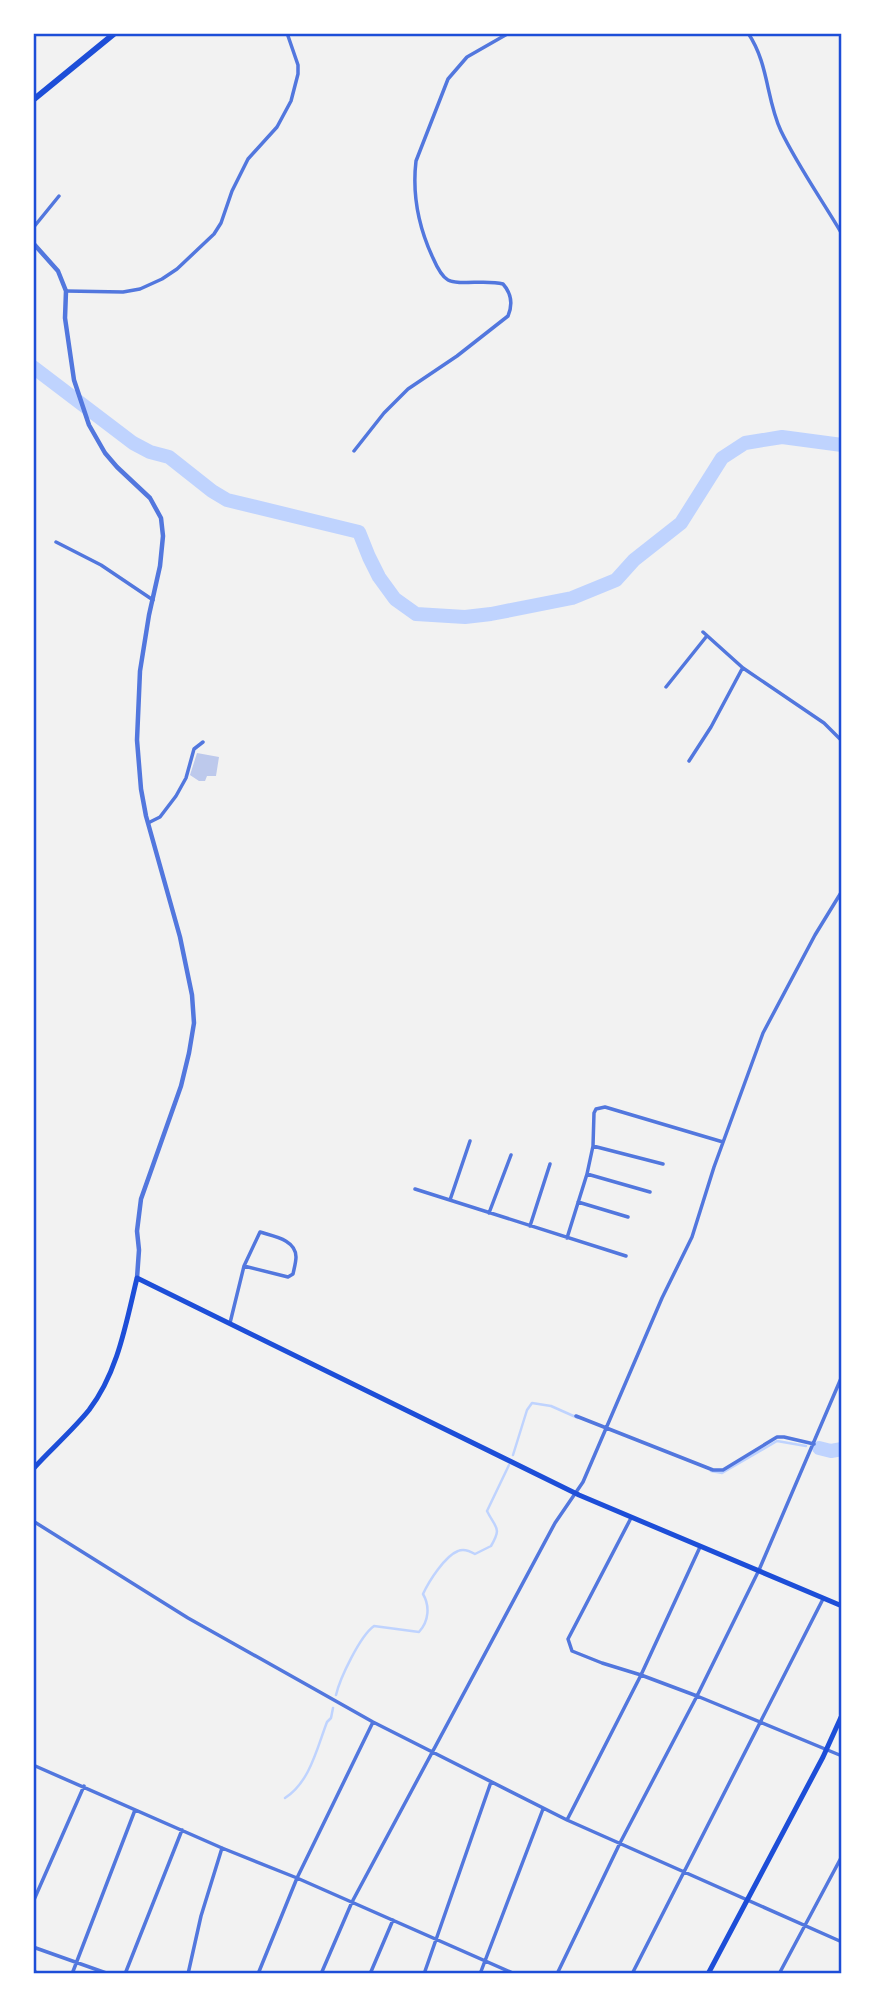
<svg xmlns="http://www.w3.org/2000/svg" width="875" height="2007" viewBox="0 0 875 2007" font-family="'Fira Sans Condensed',sans-serif">
	<style>
		.lines { fill: none; stroke-linecap: round; stroke-linejoin: round }
		.stream { stroke: #bfd3fe; stroke-width: 2.5 }
		.river { stroke: #bfd3fe; stroke-width: 14 }
		.building { fill: #bdc9ec }
		.minor { stroke: #5277de; stroke-width: 3.5 }
		.tertiary { stroke: #5277de; stroke-width: 4.5 }
		.secondary { stroke: #1d4ed8; stroke-width: 5 }
		.primary { stroke: #1d4ed8; stroke-width: 6 }
		.neatline { fill: none; stroke: #1d4ed8; stroke-width: 2.5 }
	</style>
	<rect width="100%" height="100%" fill="#f2f2f2"/>
	<g class="lines">
		<path class="stream" d="M513,1455l14,-45 5,-7 19,3 27,12
			M711,1471l11,2 55,-32 29,5
			M336,1695c4,-17 24,-59 38,-69l45,6c10,-11 11,-26 4,-38 6,-13 22,-38 35,-43 6,-3 12,0 17,3l16,-8c11,-19 5,-17 -4,-35l22,-46
			M285,1798c25,-16 32,-50 42,-76l4,-4 2,-10"/>
		<path class="river" d="M33,367l100,76 17,9 19,5 43,34 15,9 132,32 10,25 10,20 16,22 21,15 49,3 26,-3 81,-16 44,-18 18,-20 47,-37 41,-65 23,-15 37,-6 60,8
			M819,1448l12,3 11,-2"/>
	</g>
	<path class="building" d="M197,753l22,4 -3,19h-9l-2,5h-6l-9,-6z"/>
	<g class="lines">
		<path class="minor" d="M535,33h18
			M748,33c21,31 18,66 33,98 17,35 41,69 61,103
			M33,228l26,-32
			M66,291l57,1 17,-3 22,-10 15,-10 37,-35 7,-11 11,-32 16,-32 29,-32 14,-26 7,-27v-9l-11,-32
			M354,451l30,-38 24,-24 49,-33 51,-40c5,-12 4,-22 -5,-32 -17,-5 -44,2 -55,-4 -7,-4 -12,-15 -15,-22 -14,-30 -21,-63 -17,-97l32,-82 19,-22 42,-24
			M56,542l45,23 52,35
			M703,632l40,36 81,55 18,18
			M666,687l40,-50
			M689,761l22,-34 31,-58
			M148,823l12,-6 16,-21 10,-18 8,-29 9,-7
			M593,1146l70,18
			M587,1174l63,18
			M415,1189l211,67
			M450,1200l20,-59
			M578,1202l50,15
			M489,1213l22,-58
			M530,1226l20,-62
			M567,1238l20,-64 6,-28 1,-33 2,-4 9,-2 118,35
			M230,1323l14,-57 16,-34c12,4 36,7 36,25 0,5 -2,12 -3,17l-5,3 -44,-11
			M576,1416l137,54h10l54,-33h7l30,7
			M631,1518l-63,121 4,12 30,12 39,12 56,21 145,60
			M33,1521l155,97 185,104 194,98 275,122
			M33,1765l189,83 75,30 218,96
			M567,1820l74,-145 59,-128
			M33,1902l51,-116
			M33,1947l76,27
			M72,1974l63,-164
			M125,1974l57,-144
			M188,1974l13,-58 21,-68
			M258,1974l39,-96 76,-156
			M321,1974l31,-72 203,-379 28,-41 79,-184 30,-61 22,-70 49,-134 52,-98 27,-44
			M370,1974l23,-54
			M424,1974l67,-192
			M480,1974l63,-165
			M557,1974l63,-131 77,-147 62,-126 83,-194
			M632,1974l191,-375
			M779,1974l63,-118"/>
		<path class="tertiary" d="M33,243l25,28 8,20 -1,27 9,62 15,45 16,28 12,14 33,31 11,20 2,18 -3,30 -11,49 -9,56 -3,69 4,49 5,27 34,121 12,58 2,28 -5,30 -8,33 -40,113 -4,32 2,19 -2,28"/>
		<path class="secondary" d="M33,1469c18,-20 39,-38 56,-59 29,-38 37,-87 48,-132l442,217 263,111
			M33,1969l2,5
			M708,1974l115,-217 19,-42"/>
		<path class="primary" d="M33,100l82,-67"/>
	</g>
	<rect width="875" height="2007" fill="none" stroke="#ffffff" stroke-width="70"/>
	<rect x="35" y="35" width="805" height="1937" class="neatline"/>
</svg>
